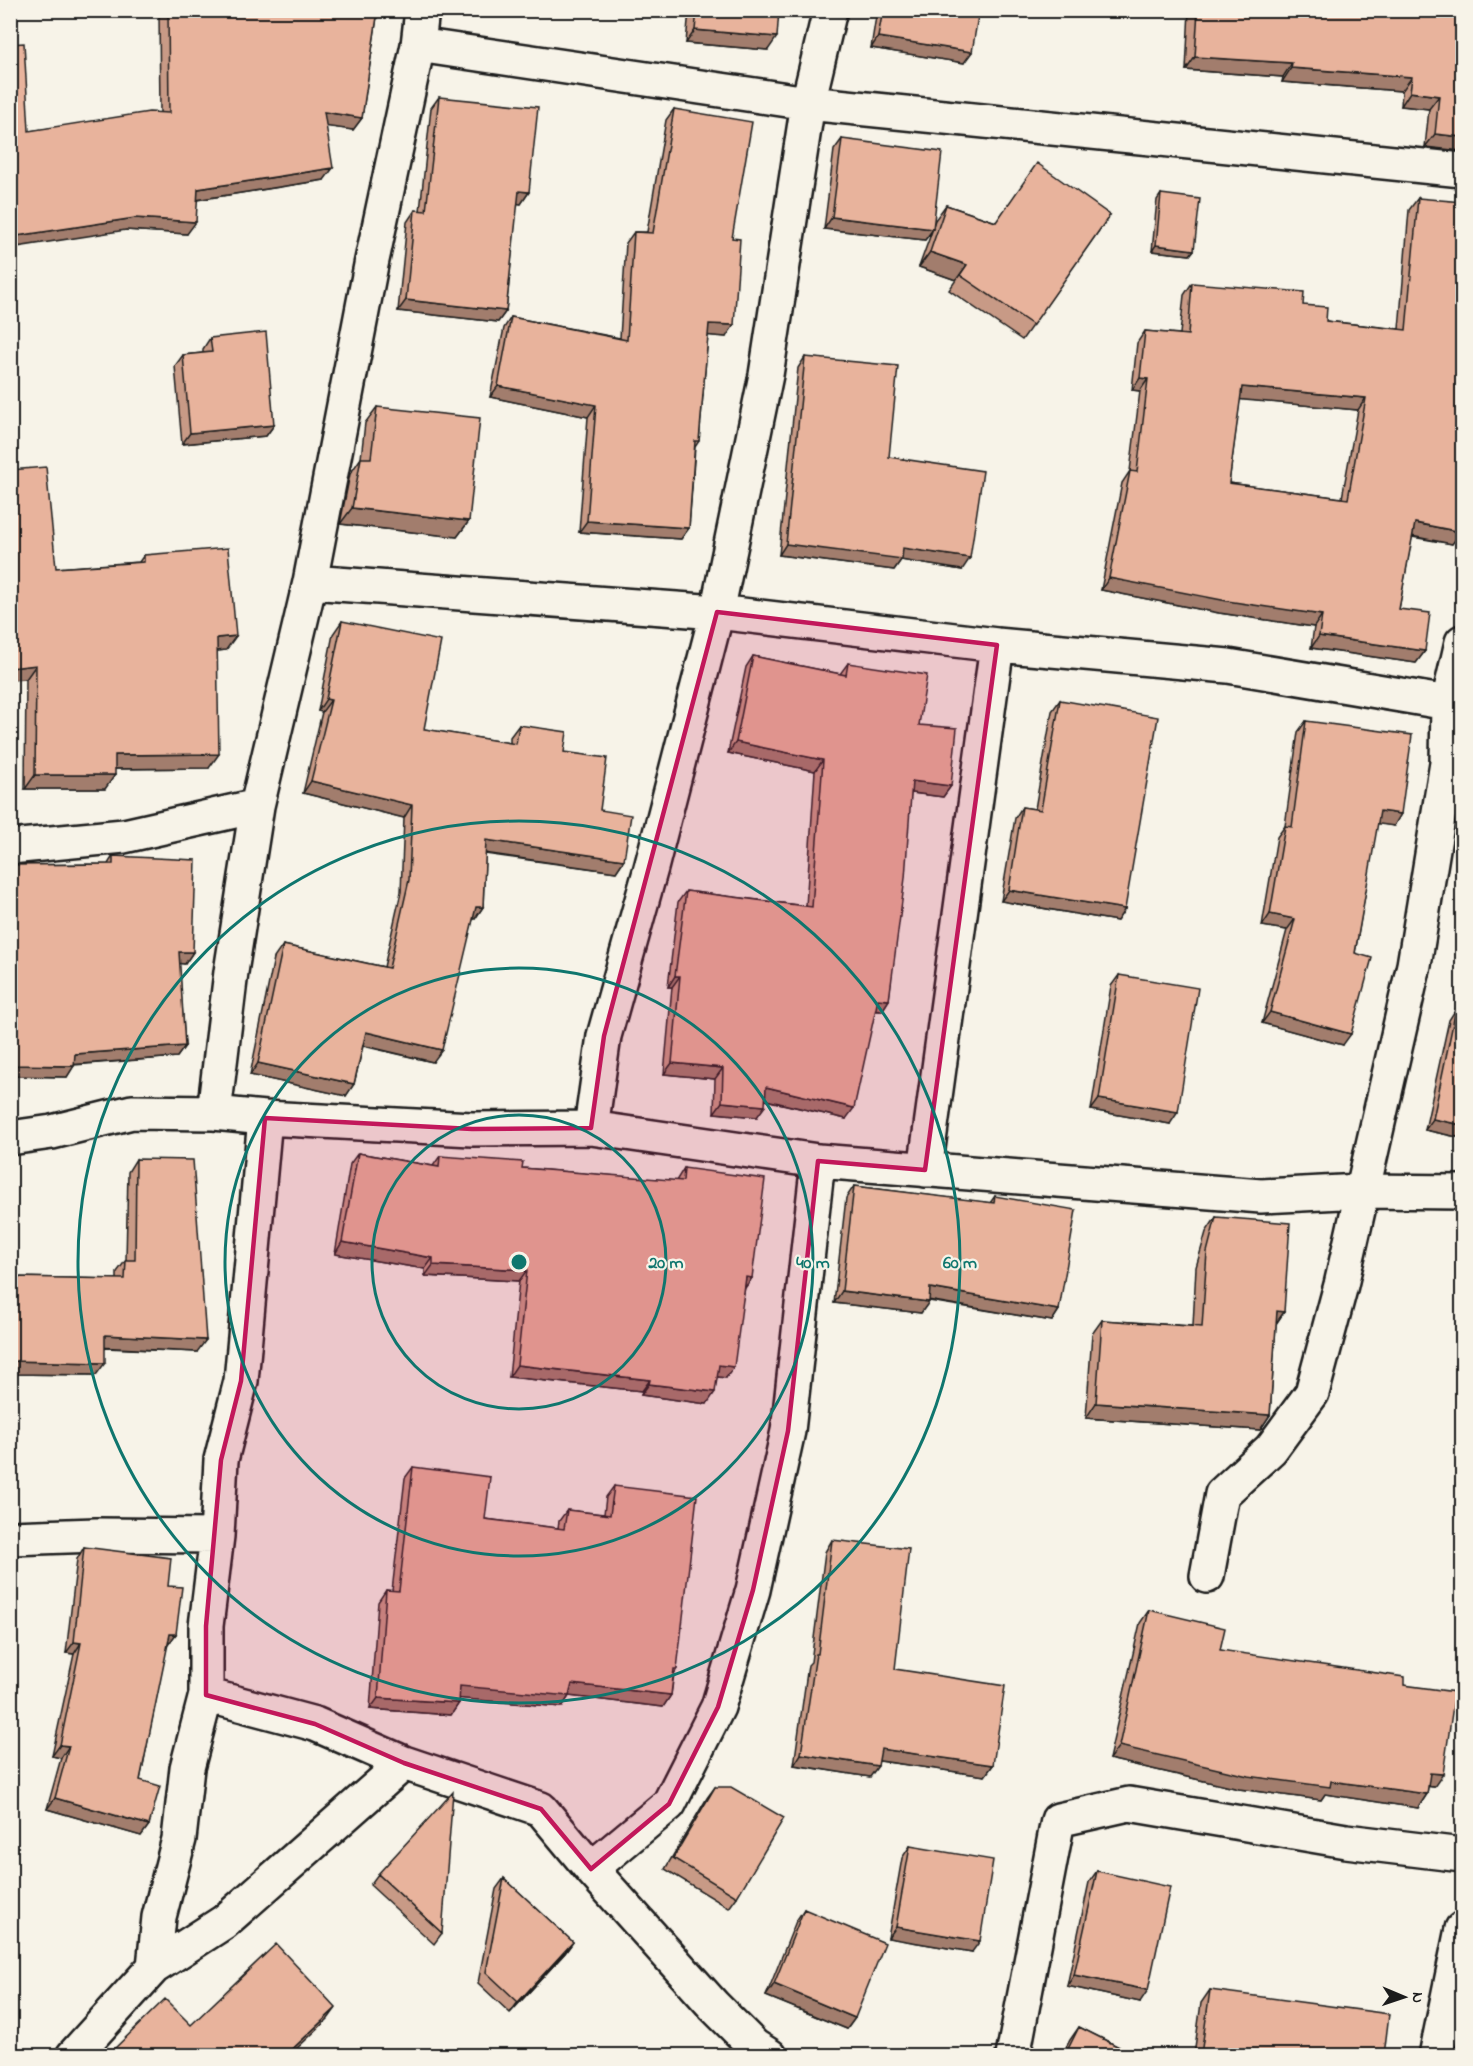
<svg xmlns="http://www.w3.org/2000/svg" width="1473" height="2066" viewBox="0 0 1473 2066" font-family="'Indie Flower',sans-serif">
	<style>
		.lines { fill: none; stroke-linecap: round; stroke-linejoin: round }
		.minor-casing { stroke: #1c1c1c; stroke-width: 38 }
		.minor { stroke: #f7f3e8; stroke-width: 33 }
		.wall { fill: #c89a86; stroke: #1c1c1c; stroke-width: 1.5; fill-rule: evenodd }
		.shaded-wall { fill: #a27d6d; stroke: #1c1c1c; stroke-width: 1.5 }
		.building { fill: #e8b39c; stroke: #1c1c1c; stroke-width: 1.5; fill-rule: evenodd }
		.marked { fill: #c2185b; fill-opacity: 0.2; stroke: #c2185b; stroke-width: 4.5; stroke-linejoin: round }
		.ring { fill: none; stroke: #0f766e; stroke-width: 3 }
		.centre { fill: #0f766e; stroke: #f7f3e8; stroke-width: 3 }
		.ring-label { font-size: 18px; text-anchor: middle; font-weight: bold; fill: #0f766e; stroke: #f7f3e8; stroke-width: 4.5; stroke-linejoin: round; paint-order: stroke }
	</style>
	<rect width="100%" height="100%" fill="#f7f3e8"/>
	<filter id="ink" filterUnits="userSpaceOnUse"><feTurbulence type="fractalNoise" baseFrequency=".0167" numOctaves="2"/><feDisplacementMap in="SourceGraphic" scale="12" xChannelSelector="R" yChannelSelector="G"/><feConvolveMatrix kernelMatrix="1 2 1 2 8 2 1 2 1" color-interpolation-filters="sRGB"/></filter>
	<g filter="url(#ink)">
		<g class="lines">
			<g class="minor-casing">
				<path id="minor" d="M418,45l390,58 654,67
					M310,582l407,30 280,33 231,21 220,37
					M10,847l114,-11 133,-30
					M214,1113l17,-141 26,-166 53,-224 61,-317 47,-220 4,-35
					M591,1128l13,-92 47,-168 66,-256 49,-237 42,-272 22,-93
					M10,1138l42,-6 80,-20 82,1 51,5 207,11 119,-1 227,33 443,35 100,-5 101,1
					M925,1170l72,-525
					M10,1538l86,-3 121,1
					M1207,1576l15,-82 49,-45 41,-56 29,-108 73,-320 33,-202 1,-60 14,-61
					M206,1695l109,29 89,39 137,46 50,60 123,137 40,40 16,10
					M591,1869l78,-65 49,-97 35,-117 35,-159 30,-270
					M154,1967l5,-50 20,-78 8,-71 19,-73v-69l11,-90 4,-76 20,-79 24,-263
					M73,2056l81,-89 70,-45 180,-159
					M1013,2056l45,-236 71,-16 217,37 116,14
					M1436,2056l26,-127"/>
			</g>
			<use href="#minor" class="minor"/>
		</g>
		<path class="wall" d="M160,10h218l-16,108 -9,12 -27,-4 -2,54 -127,20 -10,34 -61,-4 -97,-99 131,-18 -1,-101z
			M689,10h90l-11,40 -82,-7z
			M877,10h102l-15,53 -93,-15z
			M1189,10h273v141l-37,-4 4,-38 -28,-3 1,-15 -120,-9 1,-5 -97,-7z
			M439,97l90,95 -8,12 -4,-1 -11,108 -8,11 -100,-11 9,-89 8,-12 5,1 11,-103z
			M674,109l58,129 -6,99 -18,-2 -9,106 -4,6 -6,81 -8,11 -102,-7 9,-115 -98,-20 14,-69 7,-11 109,21 6,-95 8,-11h13l19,-112z
			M842,139l91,87 2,-6 11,-15 50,17 114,-7 -88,125 -73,-50 7,-10 -37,-13 13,-36 -7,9 -101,-11 10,-79z
			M1161,194l33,56 -4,5 -38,-4 5,-51z
			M1418,198l43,334 -9,12 -40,-7 -13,72 26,42 -9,12 -105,-15 3,-21 -95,-14 -118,-23 21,-107 8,-12 10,-80 -8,-1 5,-47 8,-12 35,3 4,-39 8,-12 111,22 23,16 73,8 10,-119zM1240,399l118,11 -16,88 -113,-15z
			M210,338l64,87 -8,11 -84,8 -7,-78 8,-11 20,-2v-4z
			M805,357l84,100 73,113 -61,-10 -7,10 -115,-15 19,-187z
			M377,407l92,114 -12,16 -117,-13 10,-50 11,-16 4,-35z
			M144,555l82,95 -9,1 -8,117 -94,1 -10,20h-80l1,-110 30,-111 83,-6z
			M342,621l82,108 86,14v-6l9,-12 45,27 36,58 24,50 -8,12 -131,-18 -2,53 -8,12h-2l-40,143 -70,-16 -9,38 -8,12 -96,-21 24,-117 9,-13 101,22 17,-75 3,-74 -101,-25 19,-81 -4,-1 15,-77z
			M753,656l87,18 8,-11 71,62 32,61 -8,11 -32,-4 -22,207 -7,11h-7l-29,108 -81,-19 -8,17 -43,-4 1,-34 -51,-5 8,-87h-4l10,-85 8,-11 120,15 9,-135 -87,-18 18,-86z
			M1060,700l65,209 -8,12 -116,-20 14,-83 7,-11 13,2 17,-98z
			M1306,721l88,105 -17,-3 -22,130 -12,92 -81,-22 25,-93 -25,-4 15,-89 8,-11 13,-94z
			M113,856l80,96 -8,12 -6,-1 6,83 -8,11 -103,8 -7,12 -57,-1v-211l98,-1z
			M1119,975l51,149 -79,-14 20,-124z
			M1456,1009l6,1v128l-37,-8 24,-110z
			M358,1153l75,13 7,-10 82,12 154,13 8,-13 68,110 -7,10 -19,90 -9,-1 -10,27 -66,-9 1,-4 -133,-14 10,-96 -94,-5v-7l-90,-15 15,-90z
			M136,1159l61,193 -92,-4 -9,27 -86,-1v-97l107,2v-7l9,-12 2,-88z
			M854,1186l136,17 5,-7 64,114 -7,11 -123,-20 -8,12 -87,-10 12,-105z
			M1216,1217l68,95 -8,12 -6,91 -10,15 -174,-12 6,-84 10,-14 91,6 3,-59 10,-35z
			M413,1467l72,52 73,9 1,-7 8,-11 37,4 2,-17 8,-11 63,183 -3,5 -3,21 -8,12 -94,-11 -7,11 -103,-9v5l-8,12 -81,-6 8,-107 8,-12 6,1 13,-113z
			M832,1540l63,129 98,96 -8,11 -106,-15 -9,16 -76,-12 14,-100 3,-3 14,-110z
			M84,1547l84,39 8,48 -9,11 -27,135 9,45 -8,11 -94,-27 14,-51 -9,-2 22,-102 -8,-1 11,-94z
			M1149,1610l71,40 184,35 30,102 -6,-1 -1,8 -9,14 -93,-14 -4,6 -82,-11 -130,-30 31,-136z
			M715,1787l22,110 -8,11 -64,-39 42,-71z
			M910,1846l62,106 -84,-14 14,-80z
			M1097,1871l43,131 -73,-16 22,-104z
			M378,1874l64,59 -8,11 -64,-59z
			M504,1878l69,64 -8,11 -55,60 -32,-30 18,-94z
			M804,1909l51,109 -8,11 -81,-33 30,-75z
			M1210,1990l174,65h-190l7,-52z
			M1079,2027l56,28h-73l8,-15z"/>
		<path class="shaded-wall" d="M695,30l82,7 -9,13 -82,-7z
			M878,37l94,15 -8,11 -93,-15z
			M1195,57l97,6 -9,14 -97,-7z
			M1291,68l121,9 -10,14 -120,-9z
			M1410,92l29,4 -10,13 -28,-3z
			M324,112l38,6 -9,12 -38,-5z
			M1435,134l27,3v14l-37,-4z
			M333,168l-9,12 -135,21 9,-12z
			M519,191l10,1 -8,12 -10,-1z
			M832,217l101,12 -8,11 -101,-11z
			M135,218l61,4 -9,12 -61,-4 -116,18v-11z
			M1156,245l38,5 -4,5 -38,-4z
			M930,252l37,13 -11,15 -37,-13z
			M406,300l100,11 -8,11 -100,-11z
			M709,324l25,1 -8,12 -25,-2z
			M1140,378l8,1 -8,12 -8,-1z
			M498,386l98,19 -8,12 -98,-20z
			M1242,387l124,11 -8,12 -124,-11z
			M274,425l-8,11 -84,8 8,-11z
			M352,508l117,13 -12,16 -117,-13z
			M587,521l102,7 -8,11 -102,-7z
			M1415,523l46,9 -9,12 -46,-9z
			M786,544l117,4 67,10 -8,12 -61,-10 -7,10 -115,-15z
			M1109,578l213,37 -8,12 -95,-14 -118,-23z
			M236,636l-10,14 -19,2 10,-14z
			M1319,636l106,15 -9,12 -105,-15z
			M36,665l-10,14 -16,1v-12z
			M326,699l5,1 -9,12 -4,-1z
			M736,742l87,18 -8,11 -87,-18z
			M219,754l-10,14 -104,1 10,-14z
			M35,775h80l-10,14h-80z
			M311,781l101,24 -8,13 -101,-25z
			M912,781l39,5 -8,11 -38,-5z
			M1380,811l21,3 -7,12 -22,-3z
			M486,840l138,20 -8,12 -139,-20z
			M1009,890l116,19 -8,12 -116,-20z
			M476,907h7l-8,12h-8z
			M1270,914l25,5 -8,11 -25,-4z
			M179,952h14l-8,12 -14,-1z
			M675,976h5l-8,11h-4z
			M878,999l11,1 -7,11 -12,-1z
			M1270,1012l81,22 -8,11 -81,-22z
			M366,1032l76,18 -9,12 -76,-18z
			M185,1046l-8,11 -110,8 8,-11z
			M258,1063l96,21 -8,12 -96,-21z
			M672,1063l51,5 -8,11 -51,-5z
			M10,1065l64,1 -7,11 -57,-1z
			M766,1087l88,21 -8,11 -88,-21z
			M1099,1099l79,13 -8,12 -79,-14z
			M722,1102l43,4 -8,11 -43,-4z
			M1433,1119l29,6v13l-37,-8z
			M342,1242l91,16 -8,11 -90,-15z
			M433,1265l94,5 -8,11 -94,-5z
			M746,1277l6,1 -8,11z
			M930,1288l129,22 -7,11 -130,-22z
			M842,1291l87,11 -8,11 -87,-10z
			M1277,1311l7,1 -10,14z
			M105,1335l101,5 -9,12 -101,-5z
			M10,1361l95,2 -9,12 -86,-1z
			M517,1365l133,15 -8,11 -133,-14z
			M719,1365l15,2 -8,11 -15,-2z
			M649,1384l66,8 -8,12 -66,-9z
			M1096,1403l174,12 -10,15 -174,-12z
			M170,1634h6l-8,11h-6z
			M74,1642l7,1 -7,11 -8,-1z
			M572,1684l99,11 -8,12 -94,-11 -7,11 -110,-9 8,-12z
			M378,1698l81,5 -8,12 -81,-6z
			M60,1745l9,1 -8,12 -9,-2z
			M1119,1746l212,35 96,13 -9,14 -93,-14 -4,6 -82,-11 -130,-30z
			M881,1749l112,16 -8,11 -112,-16z
			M801,1754l77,12 -8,11 -76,-12z
			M1430,1773l13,1 -9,13 -13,-1z
			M55,1798l94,27 -8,11 -94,-27z
			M896,1927l84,14 -8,11 -84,-14z
			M573,1942l-8,11 -55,60 8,-11z
			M1074,1975l74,15 -8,12 -73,-16z
			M774,1984l81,34 -8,11 -81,-33z
			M336,2008l-8,11 -38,36h-4z"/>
		<path class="building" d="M168,10h210l-16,108 -38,-6 9,56 -135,21 -2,33 -61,-4 -125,19v-193l14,-1 5,88 120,-19 20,1z
			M697,10h82l-2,27 -82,-7z
			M883,10h96l-7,42 -94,-15z
			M1198,10h264v127l-27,-3 4,-38 -29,-4 2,-15 -121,-9 1,-5 -97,-6z
			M439,97l99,10 -9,85 -10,-1 -13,120 -100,-11 9,-90 11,1z
			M674,109l78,13 -20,116 8,1 -6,86 -25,-1 -10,117h-4l-6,87 -102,-7 9,-116 -98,-19 13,-69 116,23 7,-108 19,1z
			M842,139l100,13 -9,77 -101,-12z
			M1037,163l73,52 -77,110 -73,-50 7,-10 -37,-13 16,-47 50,17z
			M1161,194l39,5 -6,51 -38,-5z
			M1418,198l44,4v319l-1,11 -46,-9 -16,86 31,4 -5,38 -106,-15 3,-21 -95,-14 -118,-23 21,-107 7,1 11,-93 -8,-1 5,-47 43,4 4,-52 112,9 -1,13 24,2 -1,14 80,9zM1242,387l124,11 -18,101 -119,-16z
			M266,332l8,93 -84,8 -7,-78 29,-3 -2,-14z
			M805,357l93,9 -9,91 94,14 -13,87 -67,-10 -1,11 -116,-15z
			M377,407l103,11 -11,103 -117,-13 9,-50h10z
			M46,467l10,101 88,-6v-7l84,-7 8,88 -19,2 2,116 -104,1v20h-80l1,-110 -26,3v-198z
			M342,621l99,20 -17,88 92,15 3,-19 48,7 -3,20 43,6 -7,52 31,5 -7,45 -138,-20 -3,67h-7l-34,143 -76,-18 -12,52 -96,-21 25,-118 106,23 20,-88 3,-75 -101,-24 20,-81 -5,-1z
			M753,656l93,19 2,-12 79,12 -8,50 38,3 -6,58 -39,-5 -7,97 -16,122 -11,-1 -24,109 -88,-21 -1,19 -43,-4 1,-34 -51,-5 8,-87h-5l11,-85 126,16 11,-147 -87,-18z
			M1060,700l98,17 -33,192 -116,-19 13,-83 19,3z
			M1306,721l106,14 -11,79 -21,-3 -25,142 17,5 -21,76 -81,-22 25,-93 -25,-5 15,-88 7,1z
			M113,856l83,4 -3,92h-14l6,94 -110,8 -1,12 -64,-1v-200l103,-1z
			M1119,975l79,13 -20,124 -79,-13z
			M1456,1009l6,1v115l-29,-6z
			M358,1153l81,14 1,-11 83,6 -1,6 161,13 1,-13 81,11 -13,99 -6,-1 -12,90 -15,-2 -4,27 -66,-8 1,-4 -133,-15 10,-95 -94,-5v-7l-91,-16z
			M136,1159l57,1 13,180 -101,-5v28l-95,-2v-84l115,2 1,-19h9z
			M854,1186l140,17 1,-7 81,14 -17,100 -129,-22 -1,14 -87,-11z
			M1216,1217l74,6 -6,89 -7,-1 -7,104 -174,-12 6,-83 100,7 5,-75z
			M413,1467l77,10 -5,42 79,10 3,-19 43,5 4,-29 83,10 -20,173h-3l-3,26 -99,-11 -3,12 -109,-10 -1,17 -81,-5 8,-108 13,1z
			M832,1540l77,9 -14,120 110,17 -12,79 -112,-16 -3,17 -77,-12 15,-100h2z
			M84,1547l87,11 -3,28 14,1 -6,47h-6l-30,146 20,6 -11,39 -94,-27 14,-52 -9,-1 21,-102 -7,-1z
			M1149,1610l76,18 -5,22 184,27v8l51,7 -12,82 -13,-1 -3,21 -96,-13 -1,6 -82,-11 -129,-30z
			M715,1787h16l53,31 -47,79 -64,-39z
			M453,1792l-11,141 -64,-59z
			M910,1846l83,14 -13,81 -84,-14z
			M1097,1871l73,16 -22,103 -74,-15z
			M504,1878l69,64 -55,60 -32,-30z
			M804,1909l81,34 -30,75 -81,-34z
			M276,1944l60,64 -50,47h-178l57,-56 26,26z
			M1210,1990l179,24 -5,41h-183z
			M1079,2027l56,28h-70z"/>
	</g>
	<path class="marked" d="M717,612l280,33 -72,525 -107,-9 -30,270 -35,159 -35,117 -49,97 -78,65 -50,-60 -137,-46 -89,-39 -109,-29v-69l15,-166 20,-79 24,-263 207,11 119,-1 13,-92z"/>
	<g class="ring">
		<circle cx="519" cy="1262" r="147"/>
		<circle cx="519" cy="1262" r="294"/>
		<circle cx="519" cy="1262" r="441"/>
	</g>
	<circle cx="519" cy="1262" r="9" class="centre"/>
	<g class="ring-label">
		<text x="666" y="1268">20 m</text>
		<text x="813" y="1268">40 m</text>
		<text x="960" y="1268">60 m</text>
	</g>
	<rect width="1473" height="2066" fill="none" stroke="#f7f3e8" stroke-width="36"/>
	<rect x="18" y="18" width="1437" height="2030" fill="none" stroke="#1c1c1c" stroke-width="2" filter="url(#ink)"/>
	<g transform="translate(1404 1997) rotate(92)" stroke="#f7f3e8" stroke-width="4.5" paint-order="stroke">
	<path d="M0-4.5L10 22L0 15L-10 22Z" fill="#1c1c1c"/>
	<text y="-9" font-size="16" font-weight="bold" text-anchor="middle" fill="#1c1c1c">N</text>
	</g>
</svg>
